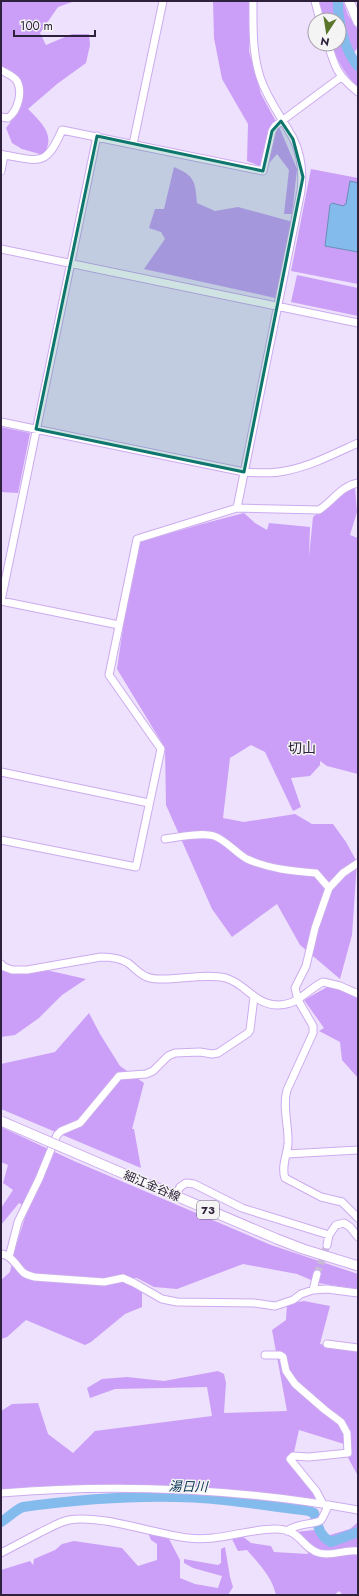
<svg xmlns="http://www.w3.org/2000/svg" width="359" height="1596" viewBox="0 0 359 1596" font-family="Jost,'Noto Sans JP',sans-serif">
	<style>
		.green { fill: #cb9ff7 }
		.water { fill: #83bbed; stroke: #6a8db8 }
		.lines { fill: none; stroke-linecap: round; stroke-linejoin: round }
		.river { stroke: #83bbed; stroke-width: 10 }
		.minor-tunnel { stroke: #c8bbd6; stroke-width: 7; stroke-dasharray: 7 3.5; stroke-linecap: butt }
		.minor-casing { stroke: #ccabef; stroke-width: 9 }
		.major-casing { stroke: #ccabef; stroke-width: 11 }
		.minor { stroke: #fff; stroke-width: 7 }
		.major { stroke: #fff; stroke-width: 9 }
		.major-bridge-casing { stroke: #ccabef; stroke-width: 11; stroke-linecap: butt }
		.major-bridge { stroke: #fff; stroke-width: 9 }
		.marked { fill: #0f766e; fill-opacity: 0.2; stroke: #0f766e; stroke-width: 3; stroke-linejoin: round }
		.labels { text-anchor: middle; stroke-width: 3; stroke-linejoin: round; paint-order: stroke }
		.shield { fill: #f4f4f4; stroke: #696072; stroke-width: 1 }
		.shield-label { font-size: 11px; font-weight: bold; fill: #2e213b }
		.street-label { font-size: 12px; fill: #2e213b; stroke: #f4f4f4 }
		.water-label { font-size: 13px; font-style: italic; fill: #063252; stroke: #f4f4f4 }
		.quarter-label { font-size: 14px; fill: #2e213b; stroke: #f4f4f4 }
	</style>
	<rect width="100%" height="100%" fill="#eee1fd"/>
	<path class="green" d="M1,1h74l-17,6 -18,26 6,12 26,-11h17l1,11 -4,18 -29,21 -29,25c13,13 29,27 15,46l-21,-6 -10,-6 -6,-15 13,-17 4,-27 -22,-18z
		M213,1h38l-2,50 12,43 19,35 17,40 -5,45h-8l5,-44 -12,-16 -12,14 -18,-7 1,-37 -26,-45 -8,-41z
		M318,1h25l5,14 10,15v17l-9,12 9,12v16c-13,-12 -21,-26 -26,-43h7v-24h-15z
		M174,167c21,9 21,14 23,36l18,8 23,-4 55,15 -18,76 -131,-29 21,-30 -4,-7 -12,-4 6,-19h9z
		M311,169l47,9v106l-67,-13z
		M297,275l61,13v28l-67,-14z
		M1,427l29,6 -12,60 -17,-1z
		M355,488l2,24 -7,23 8,3v236l-31,-8 -7,-5v4l-10,11 -19,2 10,29 -8,4 -28,-59 -14,-7 -21,13 -7,60 21,4 51,-8 17,10h21l13,18 11,20 -5,73 -12,44 -40,-34 -23,-41 -45,33 -20,-28 -46,-104 -1,-57 -48,-79 15,-104 8,-23 62,-18 42,-11 11,10 12,7 2,-7 41,4 -1,30 4,-40 27,-23z
		M1,969l11,5 34,-4 40,9 -24,16 -23,23 -24,17 -14,2z
		M329,986l17,4 12,7v81l-16,-18 -2,-18 -21,-11 5,-3 -20,-28z
		M89,1013l11,21 20,32 24,17 -12,46h2l7,39 -140,-59v-45l54,-12z
		M1,1127l73,34 197,84 87,29v15l-40,-6 -21,-9 -54,-10 -66,25 -23,-2 -17,-9h-8l13,14v15l-17,7 -34,28 -6,3 -59,-25 -19,17 -6,2v-59l9,-8 5,-23 13,-41 -9,-5 -18,22v-17l12,-18 -10,-7 5,-18 -7,-3z
		M304,1301l26,5 -10,38 38,6v126l-12,-22 -2,-10 -45,-14 -7,31 26,38 -170,-12 -112,-1 -35,5v-80l11,-7 26,-1 10,31 25,19 22,-22 117,-15 -5,-29 -92,2 -25,9 -3,-10 15,-9 25,-2 37,4 54,-10 6,3 2,9 -2,30 63,-2 -15,-81 14,-10 1,-16z
		M357,1523h1v72h-15l-4,-4 -5,4h-58c-4,-18 -17,-31 -29,-45l-9,1 -6,-12 9,-4 10,8 20,3 3,6 34,2 -5,-16 -7,-6 18,-2 16,5 20,-6z
		M148,1533l20,4 12,23v18l15,6 23,4 4,-12 -29,-8 -9,-5v-4l34,6 3,-2v-14l4,-2 5,30 3,10 -5,8h-227v-25l29,-9 3,4 1,-6 21,-9 7,-6 12,-3 48,7 16,18 19,-6v-16l-6,-4z"/>
	<path class="water" d="M350,181l8,2v69l-33,-6 5,-41 2,-2 11,3 3,-2z"/>
	<g class="lines">
		<path class="river" d="M338,1c0,5 0,11 1,16 2,15 8,37 19,49
			M1,1522c8,-5 14,-12 22,-15 66,-9 135,-14 201,-7 28,3 56,7 85,11l5,2c4,12 5,23 17,29l27,-10"/>
		<path class="minor-tunnel" d="M317,1274l10,-29"/>
		<g class="minor-casing">
			<path id="minor" d="M253,1c0,25 -1,51 7,76 8,24 21,39 33,61 8,16 10,36 8,53l-64,317 82,2c14,-9 22,-24 39,-27
				M315,1l5,19
				M328,44c7,24 10,32 30,48
				M1,70c5,3 13,6 16,11 6,11 1,30 -9,37l-7,-1
				M97,136l-96,465 118,24
				M133,144l30,-143
				M4,155c36,6 42,12 58,-25l201,41 9,-40 3,-5 66,-49
				M1,171l3,-16 -3,-1
				M1,249l357,74
				M1,422l243,50c13,1 28,2 41,-1 26,-5 49,-17 73,-28
				M1,772l148,31
				M165,839c13,-2 37,-7 49,-3 12,4 22,17 33,23 22,10 46,12 69,14l13,15
				M1,840l135,27 25,-118 -52,-74 28,-136 100,-31
				M358,863l-15,10 -14,15 -14,40 -9,38 -11,22 3,12 15,26v7l-26,57c-5,17 2,36 1,54 -1,11 -7,23 -3,34l36,19 21,5 16,16
				M1,964l3,3 8,3h15l74,-13c9,0 19,1 27,6 7,5 11,11 19,14 7,3 14,2 21,2 19,-1 41,-5 58,-1 20,6 28,26 51,27 22,0 28,-14 46,-23l17,4 18,8
				M287,1154l71,-4
				M175,1196l5,-9 6,-4 8,1 48,24 87,27
				M327,1245l2,-10 7,-10 8,-2 6,4 8,10
				M1,1254c10,0 16,13 23,19 3,2 7,3 10,4l70,5 19,-4 11,5 28,16 15,3 77,1 21,3 18,-6 8,-6 12,-4 14,-1 31,4
				M9,1257l9,-35 21,-43 18,-44 4,-4 19,-8 39,-47 27,-2 7,-3 15,-15 7,-3 25,-1 12,2 6,-1 30,-20 2,-3 4,-33
				M313,1290l4,-16
				M327,1344l31,4
				M265,1355h15l3,2 3,14 9,13 30,26 16,12 6,11 1,20 -39,4 -16,-1 -3,3 26,32 7,13
				M1,1493c118,-10 240,-4 357,17
				M287,1531c11,-9 29,-6 34,-11 3,-4 5,-11 8,-15
				M1,1553c13,-7 27,-14 40,-21 9,-4 18,-10 28,-12 31,-6 86,14 119,18 29,4 59,-9 87,-9 27,0 26,19 44,24 13,4 26,-4 39,-2"/>
		</g>
		<g class="major-casing">
			<path id="major" d="M349,1l9,21
				M115,1170l162,69 26,10 55,17"/>
		</g>
		<use href="#minor" class="minor"/>
		<use href="#major" class="major"/>
		<g class="major-bridge-casing">
			<path id="major-bridge" d="M1,1121l114,49"/>
		</g>
		<use href="#major-bridge" class="major-bridge"/>
	</g>
	<path class="marked" d="M281,121l12,18 10,38 -59,295 -208,-43 61,-293 166,35 9,-40z"/>
	<g class="labels">
		<rect class="shield" x="197" y="1201" width="22" height="18" rx="3"/>
		<g class="shield-label">
			<text x="208" y="1214">73</text>
		</g>
		<g class="street-label">
			<text transform="translate(152 1186) rotate(23)" y="4">細江金谷線</text>
		</g>
		<g class="water-label">
			<text transform="translate(188 1486) rotate(1)" y="5">湯日川</text>
		</g>
		<g class="quarter-label">
			<text x="302" y="753">切山</text>
		</g>
	</g>
	<rect width="359" height="1596" fill="none" stroke="#2e213b" stroke-width="4"/>
	<g transform="translate(327 32) rotate(192)"><circle r="19" fill="#f4f4f4" stroke="#a5a0aa"/>
	<path d="M0-3L7 15L0 10L-7 15Z" fill="#597529"/>
	<text y="-6" font-size="11" font-weight="bold" text-anchor="middle" fill="#2e213b">N</text>
	</g>
	<path d="M14 30v6h81v-6" fill="none" stroke="#2e213b" stroke-width="2"/>
	<text x="20" y="30" font-size="12" fill="#2e213b" stroke="#f4f4f4" stroke-width="3" paint-order="stroke">100 m</text>
</svg>
